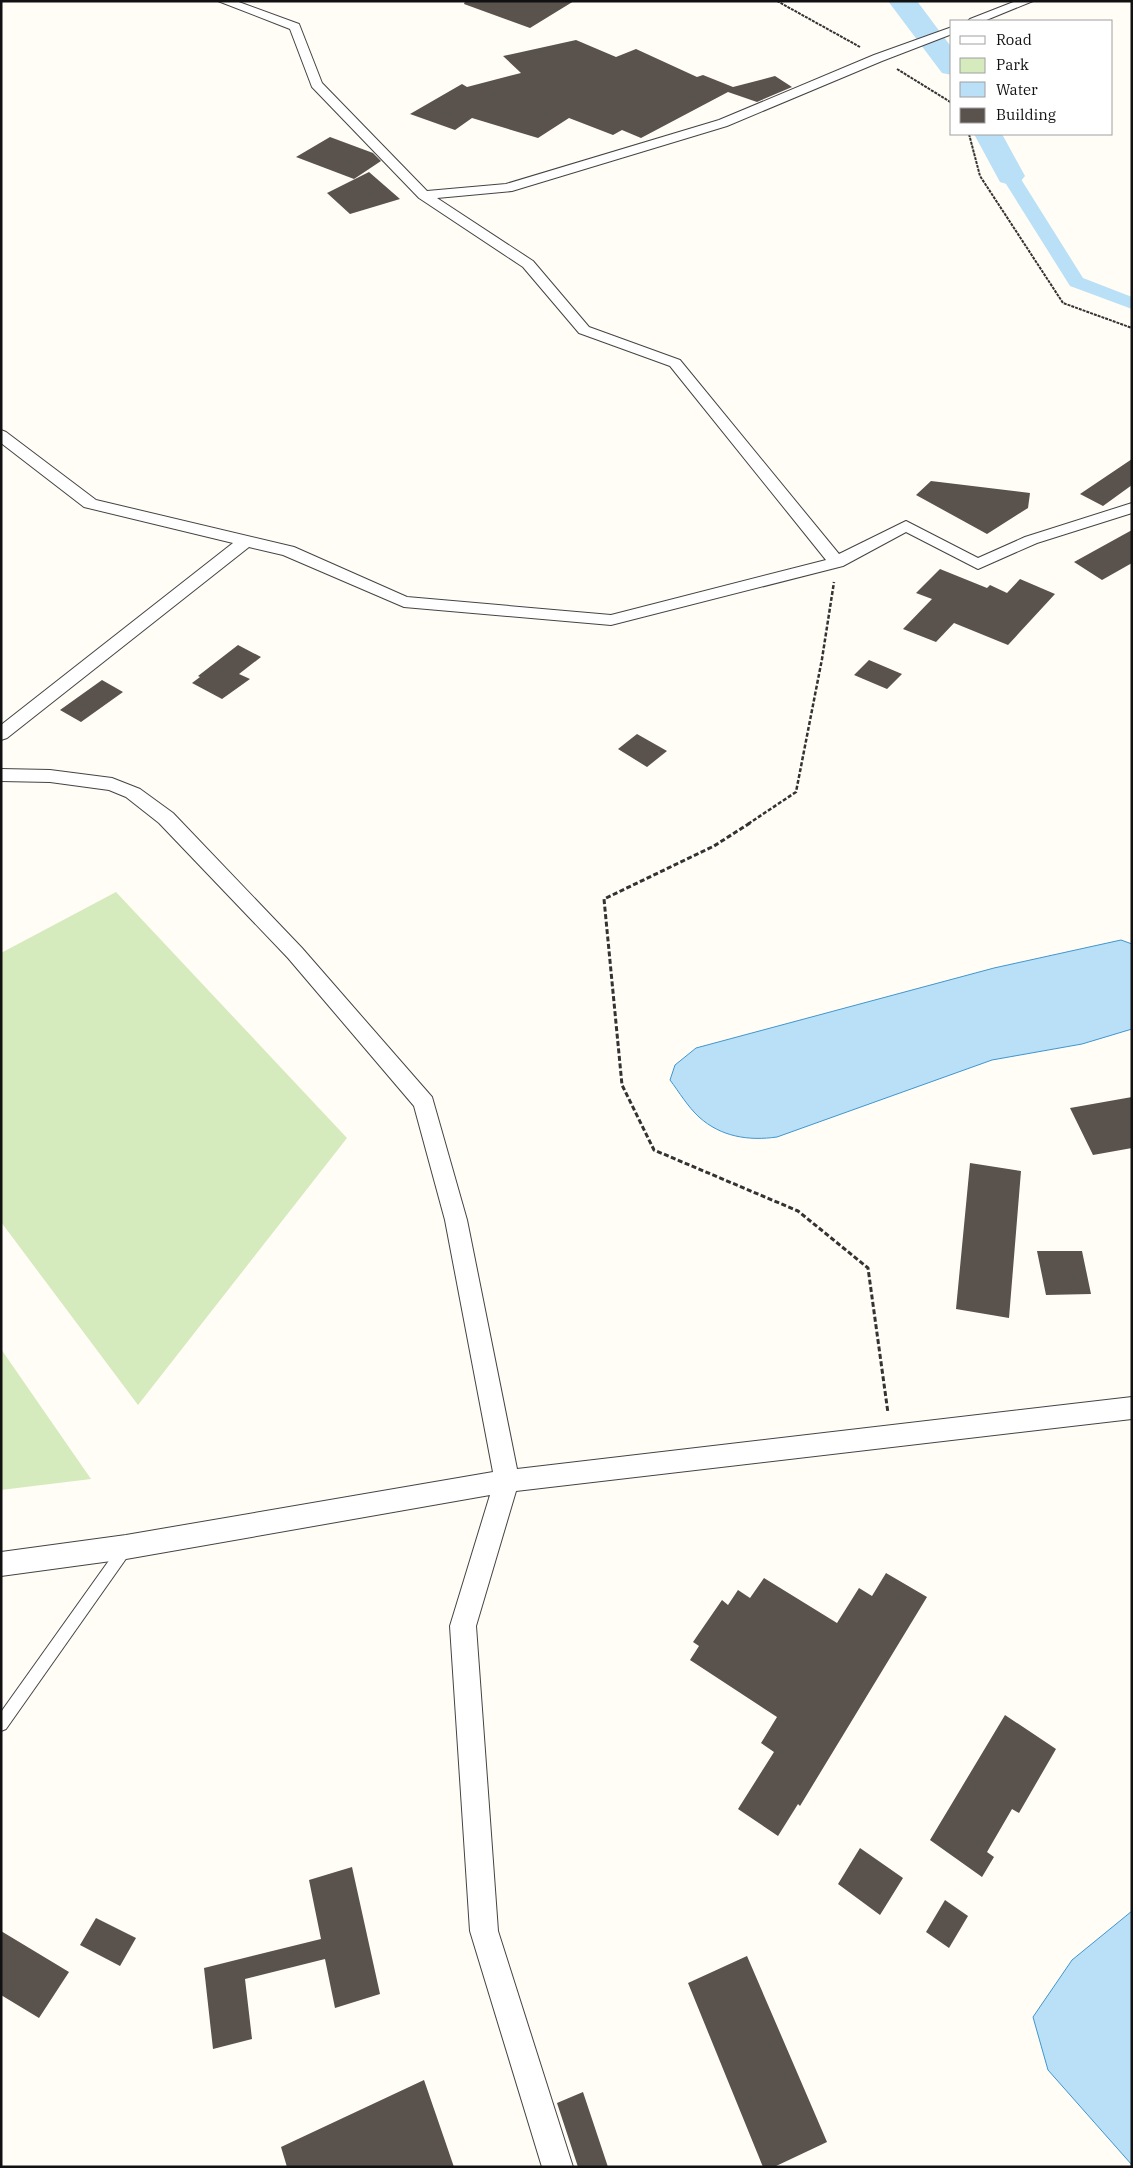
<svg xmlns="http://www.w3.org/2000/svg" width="1133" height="2168" viewBox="0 0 1133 2168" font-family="'IBM Plex Serif',serif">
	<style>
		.green { fill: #d5ebbd }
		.water { fill: #b9e0f7; stroke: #3f96cf }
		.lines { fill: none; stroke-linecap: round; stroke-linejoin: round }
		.canal { fill: #b9e0f7; fill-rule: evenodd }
		.river { fill: #b9e0f7; fill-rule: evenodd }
		.building { fill: #5a524d }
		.service-casing { stroke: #444; stroke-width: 2 }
		.minor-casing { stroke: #444; stroke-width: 2 }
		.path-far2 { stroke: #333; stroke-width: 2; stroke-dasharray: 3 1; stroke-linecap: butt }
		.path-far1 { stroke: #333; stroke-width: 2.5; stroke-dasharray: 4 2; stroke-linecap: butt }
		.path { stroke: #333; stroke-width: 3; stroke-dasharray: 5 2.5; stroke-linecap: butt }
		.service { fill: #fff; fill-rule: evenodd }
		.minor { fill: #fff; fill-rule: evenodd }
	</style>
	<rect width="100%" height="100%" fill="#fffdf5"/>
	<path class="green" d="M116,892l231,246 -209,267 -137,-183v-269z
		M1,1349l90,130 -90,11z"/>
	<path class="water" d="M1121,940l11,4v85l-50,15 -90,16 -215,77c-28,4 -56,0 -78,-20 -11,-10 -20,-25 -29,-37l5,-15 21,-17 298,-80z
		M1132,1911v254l-84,-95 -15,-53 39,-57z"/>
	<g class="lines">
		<path class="canal" d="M1010,171l6,1 3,4 64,102 49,19v12l-62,-23 -69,-110 3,-4z"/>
		<path class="river" d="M888,1h29l35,47v27l-10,-2z
			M974,134h28l23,42 -5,6 -10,3 -10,-3z"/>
	</g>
	<path class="building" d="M465,1h109l-44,27 -66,-24z
		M576,40l40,17 20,-8 61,28 6,-2 30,12 42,-11 17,11 -35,15 -29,-10 -87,46 -19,-8 -9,5 -44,-17 -31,20 -66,-20 -17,12 -45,-16 52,-30 5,3 54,-14 -18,-17z
		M330,137l43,16 8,8 -27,18 -58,-22z
		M369,172l31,27 -50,15 -23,-21z
		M1132,459v26l-29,21 -23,-12z
		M931,481l99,12 -2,15 -41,26 -71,-39z
		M1132,530v33l-30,17 -28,-18z
		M940,569l47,19 3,-3 17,8 13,-14 35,15 -47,51 -54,-22 -18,19 -33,-13 29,-30 -16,-6z
		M238,645l23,12 -22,17 11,5 -28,20 -30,-16 8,-6 -2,-1z
		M869,660l33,14 -15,15 -33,-14z
		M102,680l21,12 -42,30 -21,-12z
		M637,734l30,17 -20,16 -29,-18z
		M1132,1097v51l-39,7 -23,-47z
		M970,1163l51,8 -12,147 -53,-9z
		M1037,1251h45l9,43 -45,1z
		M886,1573l41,24 -127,209 -2,-2 -20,32 -40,-27 36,-57 -13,-9 16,-26 -87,-57 9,-14 -6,-4 29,-42 6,5 10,-15 12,8 14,-20 73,45 22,-35 13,8z
		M1005,1715l51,34 -37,64 -7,-4 -25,43 7,5 -12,20 -52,-37z
		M860,1848l43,30 -23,37 -42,-31z
		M352,1867l28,127 -45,14 -10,-49 -80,20 7,60 -39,10 -9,-81 117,-29 -12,-59z
		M945,1900l23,16 -19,32 -23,-16z
		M96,1918l40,20 -16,28 -40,-21z
		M1,1931l68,41 -30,46 -38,-23z
		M747,1956l80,186 -53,25h-11l-75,-184z
		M424,2080l30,87h-167l-6,-20z
		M583,2092l25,75h-30l-21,-64z"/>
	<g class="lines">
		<g class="service-casing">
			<path id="service" d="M125,1543l5,2 2,4 -2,4 -124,176 -5,2v-19l119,-167z"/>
		</g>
		<g class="minor-casing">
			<path id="minor" d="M218,1h18l63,23 23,59 105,108 79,-7 213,-64 155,-65 78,-28v7l-70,27 -155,65 -215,65 -75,7 96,63 56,66 91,33 159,194 67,-33 72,37 47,-21 107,-34v10l-95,30 -59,26 -72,-37 -63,34 -232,59 -207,-18 -121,-52 -34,-8 -242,191 -6,2v-15l232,-182 -149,-36 -83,-64v-13l5,2 90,68 198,47 113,50 204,18 215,-55 -156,-194 -91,-33 -56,-66 -104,-69 -107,-111 -22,-58z
				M1016,1h17l-49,20h-16l2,-2z
				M1,769l49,1 62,8 28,11 33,24 129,135 130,149 35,123 50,249 615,-72v22l-616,72 -40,135 22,305 75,236h-31l-72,-236 -20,-305 40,-131 -364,64 -125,17v-24l125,-17 367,-63 -48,-252 -31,-114 -126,-148 -129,-135 -33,-26 -17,-7 -59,-8 -49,-1z"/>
		</g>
		<path class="path-far2" d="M777,1l83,46
			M897,69l55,34
			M969,134l11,42 83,127 69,25"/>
		<path class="path-far1" d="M748,824l48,-32 26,-133 12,-77"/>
		<path class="path" d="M750,823l-36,23 -110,53 18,186 32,65 144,61 70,57 20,145"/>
		<use href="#service" class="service"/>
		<use href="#minor" class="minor"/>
	</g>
	<rect width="1133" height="2168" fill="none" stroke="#111111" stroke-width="5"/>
	<rect x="950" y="20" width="162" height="115" fill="#ffffff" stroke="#a0a0a0"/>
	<rect x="960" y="36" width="25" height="8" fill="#ffffff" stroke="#a0a0a0"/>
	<text x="996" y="45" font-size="15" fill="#111111">Road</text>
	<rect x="960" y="58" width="25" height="15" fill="#d5ebbd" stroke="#a0a0a0"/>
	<text x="996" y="70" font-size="15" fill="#111111">Park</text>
	<rect x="960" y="82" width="25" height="15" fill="#b9e0f7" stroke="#a0a0a0"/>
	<text x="996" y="95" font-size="15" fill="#111111">Water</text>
	<rect x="960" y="108" width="25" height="15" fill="#5a524d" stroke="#a0a0a0"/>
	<text x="996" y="120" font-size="15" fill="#111111">Building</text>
</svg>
